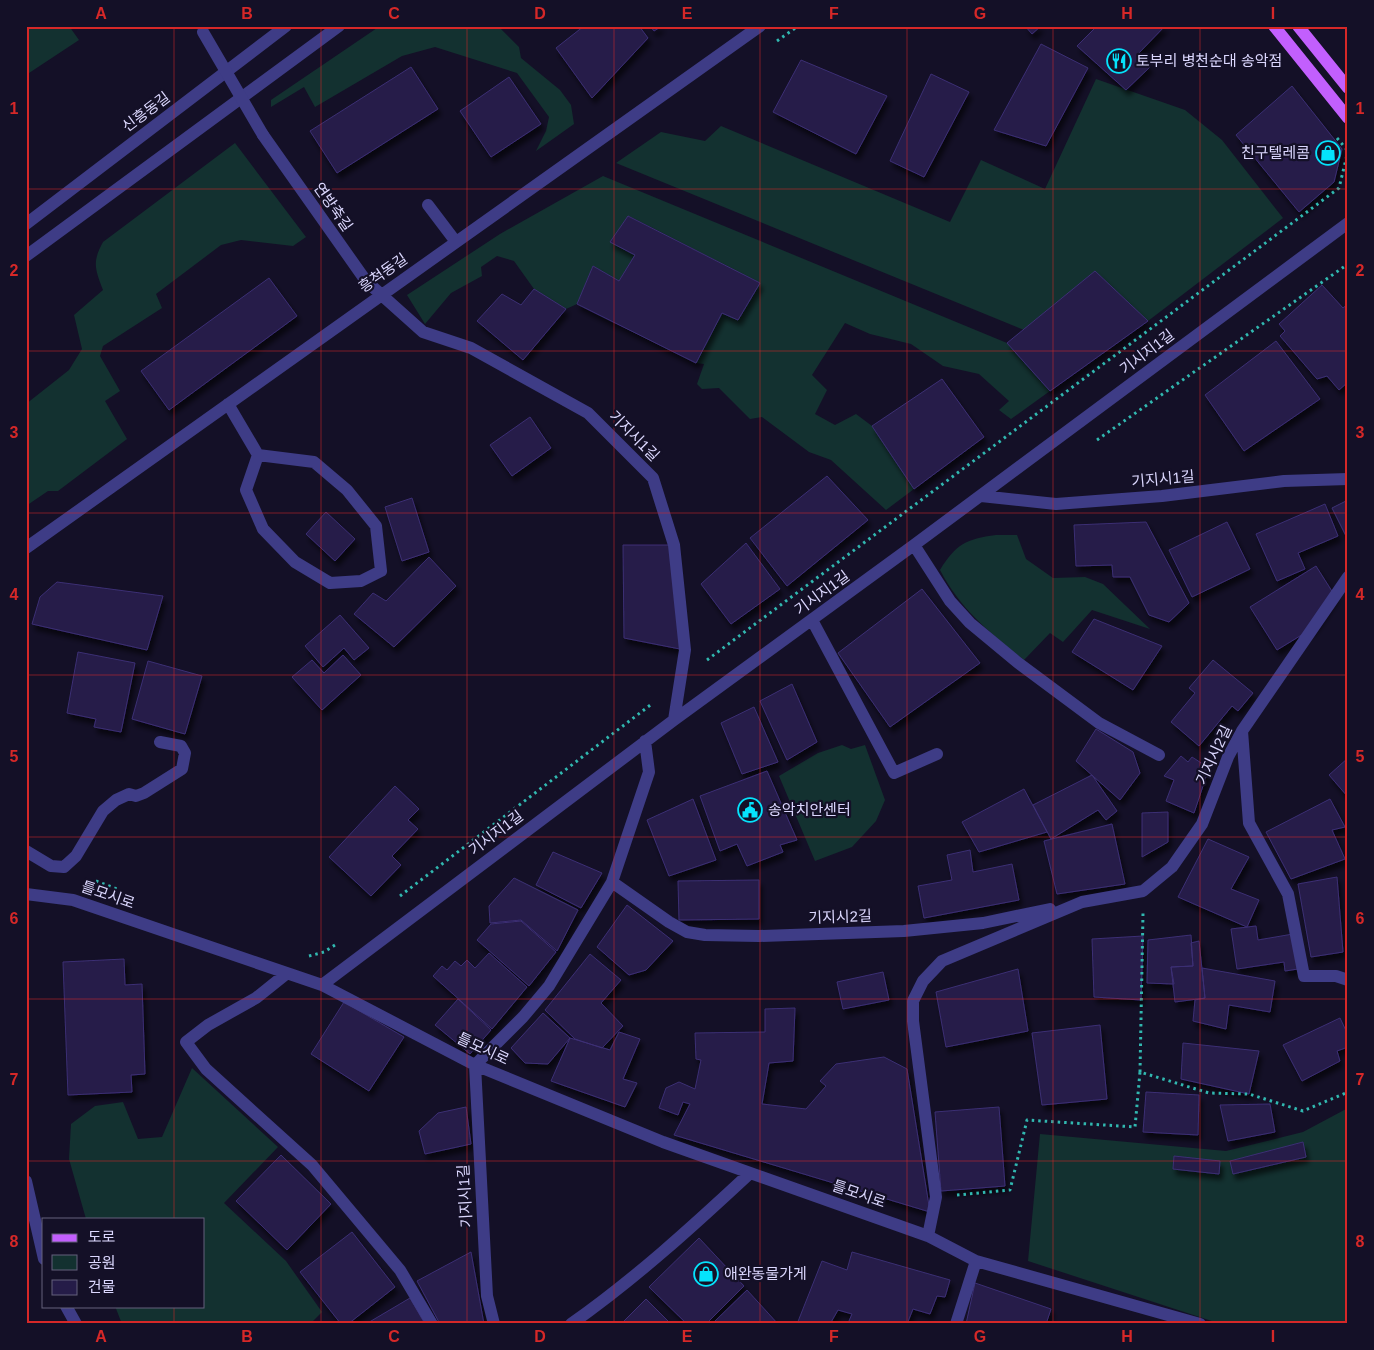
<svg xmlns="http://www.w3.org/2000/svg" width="1374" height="1350" viewBox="0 0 1374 1350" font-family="Arial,'Noto Sans KR',sans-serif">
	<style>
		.green { fill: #133130 }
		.building { fill: #251c48; stroke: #3c2f74; filter: url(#shadow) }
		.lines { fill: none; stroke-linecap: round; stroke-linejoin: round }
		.path { stroke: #31b8b0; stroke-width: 3; stroke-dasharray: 2.5 4; stroke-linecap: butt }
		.minor { stroke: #3e3c86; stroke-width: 12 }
		.major { stroke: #c25ffd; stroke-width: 12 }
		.minor-bridge { stroke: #3e3c86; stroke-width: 12 }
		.grid { fill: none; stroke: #d62828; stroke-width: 1; stroke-opacity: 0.55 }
		.labels { text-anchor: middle; stroke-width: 4.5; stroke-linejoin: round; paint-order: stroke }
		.poi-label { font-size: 15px; fill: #dbd7fe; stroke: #141027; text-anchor: start }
		.street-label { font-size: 15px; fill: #dbd7fe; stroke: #141027 }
		.neatline { fill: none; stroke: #d62828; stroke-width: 2 }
		.grid-label { font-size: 16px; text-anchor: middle; font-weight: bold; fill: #d62828 }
	</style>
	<defs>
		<filter id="shadow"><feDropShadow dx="3" dy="5.5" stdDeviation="2.5" flood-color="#0009"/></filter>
	</defs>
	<rect width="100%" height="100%" fill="#141027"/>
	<path class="green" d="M26,26h43l10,14 -53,35z
		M380,26h118l21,21 2,11 39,32 11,15 3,19 -38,27 10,-20 3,-14 -32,-44 -82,-26 -33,9 -87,51 -11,-20 -33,20v-7z
		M1096,79l89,31 37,30 61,78 -135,103 -53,-50 -71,59 -408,-167 45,-31 44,9 16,-15 229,96 31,-62 64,29z
		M235,143l71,94 -13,9 -52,-6 -20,5 -65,49 6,14 -59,38 -3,10 20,35 -15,10 22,38 -69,52h-10l-22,15v-102l43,-34 13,-21 -8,-34 29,-25c-8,-21 -11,-28 0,-48z
		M603,176l404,167 43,48 -39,28 -12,-9 10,-9 -30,-27 -36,-8 -32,-22 -41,-10 -25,-11 -33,52 15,15 -12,24 20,11 21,-11 16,12 42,63 -28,21 -55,-50 -22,-8 -47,-35 -12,2 -31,-31 -17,1 -5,-5 7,-20 -8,-1 26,-50 16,7 22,-37 -131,-67 6,39 -16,26 -26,-15 -16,38 -11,5 -32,-20 -20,-28 -17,-5 -16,11 1,9 -31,17 -26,31 -18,-29 93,-61z
		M996,535h21l9,24 27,19 32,-1 18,7 47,45 -58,-19 -29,32 -13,-9 -26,27c-35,-28 -63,-50 -84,-90 16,-26 26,-31 56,-35z
		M842,745l9,4 14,-4 20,55 -9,21 -24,26 -37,14 -36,-85 39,-23z
		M192,1068l86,79 -54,56 62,58 36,51 -12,12h-188l-7,-18h89v-87h-118l-17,-60 2,-35 24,-18 28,-4 15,37 24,-2z
		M1348,1108v216h-127l-193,-63 12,-127 186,17 77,-19z"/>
	<path class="building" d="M584,26h55l9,12 -56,60 -36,-50z
		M650,26h12l-8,5z
		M1025,26h16l-9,8z
		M1097,26h68l-28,29 13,12 -24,23 -49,-44z
		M1041,44l47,24 -42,78 -52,-16z
		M801,60l86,36 -31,58 -83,-42z
		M411,67l27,42 -101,64 -27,-42z
		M931,74l38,18 -45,85 -34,-16z
		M509,77l32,47 -50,33 -31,-46z
		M1292,86l50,63 -8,33 -35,30 -63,-77z
		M628,216l132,67 -22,37 -16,-7 -26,50 -119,-59 16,-38 26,15 16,-26 -25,-13z
		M1095,271l53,50 -98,70 -43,-48z
		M269,278l28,38 -128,94 -28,-39z
		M1322,285l21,23 5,-4v78l-9,8 -12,-14 -10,3 -37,-43 5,-5 -6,-7z
		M534,289l32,20 -43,51 -46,-39 25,-27 19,11z
		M1276,341l44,58 -76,52 -39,-56z
		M942,379l42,58 -70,52 -42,-63z
		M530,417l21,31 -39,28 -22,-31z
		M827,476l41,44 -81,66 -37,-48z
		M412,498l17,54 -27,9 -17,-54z
		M1348,500v40l-16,-32z
		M1325,504l13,32 -40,17 7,16 -28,12 -21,-47z
		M326,512l29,27 -20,22 -29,-27z
		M1146,522l43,81 -20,19 -20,-7 -19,-38h-17l-1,-12 -36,1 -2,-41z
		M1227,522l23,47 -58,28 -23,-47z
		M746,543l34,46 -49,35 -30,-40z
		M623,545h51l11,105 -61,-12z
		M429,557l27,29 -62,61 -40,-33 19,-21 13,8z
		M1316,566l19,30 -22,32 -36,22 -27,-43z
		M57,582l106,14 -16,54 -115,-26 8,-27z
		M922,589l58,74 -90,64 -52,-74z
		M340,615l29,33 -15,12 -10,-12 -21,19 -18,-21z
		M1094,619l68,27 -29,44 -61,-38z
		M78,652l57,11 -14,69 -27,-5 2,-8 -29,-6z
		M343,655l18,20 -39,35 -30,-33 20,-17 12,13z
		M1213,660l40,33 -15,18 -6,-5 -33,40 -28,-24 24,-29 -6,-5z
		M148,661l54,15 -17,58 -53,-15z
		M792,684l25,58 -30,18 -27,-59z
		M754,707l24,55 -36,12 -21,-51z
		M1096,729l37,23 7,21 -20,27 -44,-39z
		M1181,756l7,6 4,-5 17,11 -15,45 -28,-12 8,-21 -10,-4z
		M1348,758v39l-19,-22z
		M767,771l30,69 -17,5 3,7 -36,14 -10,-22 -17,7 -20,-55z
		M1092,775l25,36 -11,9 -8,-10 -47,29 -18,-34z
		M395,786l24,23 -11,11 10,9 -26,27 9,9 -30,31 -42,-39z
		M1024,789l23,43 -68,20 -17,-30z
		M693,799l23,61 -47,16 -22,-56z
		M1330,799l15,28 -13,3 13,29 -54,20 -25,-47z
		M1168,812v30l-26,15v-44z
		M1112,824l13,60 -68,10 -13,-53z
		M1208,839l41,18 -18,32 28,11 -12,27 -69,-30z
		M970,850l3,22 39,-8 7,36 -95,18 -6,-32 34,-6 -5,-25z
		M553,852l49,21 -21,35 -45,-23z
		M1337,877l6,75 -32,5 -13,-73z
		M514,878l64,32 -21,41 -36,-31 -31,3 -1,-17z
		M759,880v39l-80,1 -1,-39z
		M627,905l46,36 -27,29 -17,5 -32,-28z
		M521,921l35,31 -27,34 -52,-46 14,-16z
		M1256,926l2,14 35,-6 5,35 -13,2 -1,-9 -47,7 -6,-40z
		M1191,935l2,31 -22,1 3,17 -27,-1 1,-43z
		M1143,936l-2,64 -47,-3 -2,-58z
		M1199,941l6,57 -30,4 -4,-35 22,-1 -2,-23z
		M489,953l38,34 -35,42 -59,-53 9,-10 5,4 8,-9 6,5 6,-6 8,8z
		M590,954l31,26 -20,23 22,23 -21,22 -27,-9 -30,-29z
		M124,959l1,26 17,-1 3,90 -14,1 1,17 -64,3 -5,-133z
		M1202,968l73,13 -5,31 -41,-7 -3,24 -33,-8 2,-21 10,-2z
		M1018,969l10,62 -82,16 -10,-55z
		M883,972l6,28 -46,9 -6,-27z
		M458,999l33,31 -21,24 -35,-29z
		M344,1002l60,35 -35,54 -58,-37z
		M795,1008l-2,53 -24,2 -7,41 44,5 20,-23 -6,-5 16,-17 48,-7 23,12 23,143 -256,-77 16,-31 -7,-2 -5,13 -19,-7 7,-20 13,-6 16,7 6,-29 -5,-1 -1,-26 70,-1v-23z
		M543,1013l27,25 -22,26 -23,-1 -14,-15z
		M1340,1018l8,17v12l-11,4 3,10 -38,20 -19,-36z
		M1100,1025l7,74 -65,6 -10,-72z
		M619,1032l21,7 -17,40 14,4 -12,24 -74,-26 19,-43 40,12z
		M1183,1043l76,8 -10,43 -68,-15z
		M1146,1092l53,3 -1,40 -55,-3z
		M1270,1104l5,28 -47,9 -8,-36z
		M466,1107l5,37 -46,10 -6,-23 19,-18z
		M999,1107l6,79 -64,5 -6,-79z
		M1303,1142l3,15 -73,17 -3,-13z
		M281,1155l50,49 -44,46 -51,-49z
		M1174,1156l46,5 -1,13 -46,-5z
		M352,1232l43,55 -47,37h-7l-41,-52z
		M699,1238l45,48 -38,38h-19l-38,-37z
		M471,1252l13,72h-44l-23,-43z
		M852,1252l98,28 -5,17 -8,-1 -7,18 -17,-5 -6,15h-51l-7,-3 3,-7 -14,-4 -8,14h-33l25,-63 25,9z
		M975,1283l76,26 -5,15h-80z
		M747,1290l31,34h-63l-1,-2z
		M410,1298l15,26h-59z
		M646,1299l25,25h-50z"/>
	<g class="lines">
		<path class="path" d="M777,41l21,-15
			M1337,138l11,13
			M1097,440l251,-176
			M707,660l632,-472 9,-37
			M96,881l21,8
			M400,896l253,-193
			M309,956l15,-4 11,-7
			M1140,1072l3,-159
			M957,1195l53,-5 17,-70 108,7 5,-55 69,21 40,1 54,17 45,-19"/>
		<path class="minor" d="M263,135l103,146 57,51 48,16 117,65 65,65 21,67 11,105 -11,70
			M428,205l28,37
			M26,224l260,-198
			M26,256l313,-230
			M228,404l30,51 -12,35 17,39 32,33 35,21 31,-2 20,-10 -5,-45 -29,-36 -33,-28 -56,-7
			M981,496l75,8 106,-8 122,-15 64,-2
			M914,545l36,56 20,22 47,39 82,61 60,32
			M26,548l734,-522
			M812,620l82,153 43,-19
			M1242,731l7,92 39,71 16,82h32l12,4
			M26,851l25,15 13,1 12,-11 27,-45 13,-11 13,-6 7,2 8,-3 38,-24 3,-16 -4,-7 -21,-4
			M612,882l57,40 18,10 18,3 54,1 145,-5 79,-8 67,-14
			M26,894l47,6 249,85 153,80 188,77 265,94 48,25 224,63
			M286,974l-30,24 -48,27 -22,17 20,27 106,96 88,105 32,54
			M322,985l352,-265 240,-175 434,-322
			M26,1181l18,78
			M928,1236l8,-39 -23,-176v-20l10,-20 19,-20 140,-59 61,-11 29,-24 30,-43 26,-67 14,-26 106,-154
			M66,1306l10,18
			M494,1324l-7,-28 -12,-231 48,-48 26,-31 63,-104 37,-110 -4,-31
			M571,1324c64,-45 121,-97 178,-150
			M956,1324l20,-63"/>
		<path class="major" d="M1274,26l74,92
			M1298,26l50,62"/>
		<path class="minor-bridge" d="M203,32l60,103"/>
	</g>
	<path class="grid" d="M174,26v1193M321,26v1298M467,26v1298M614,26v1298M760,26v1298M907,26v1298M1053,26v1298M1200,26v1298M26,189h1322M26,351h1322M26,513h1322M26,675h1322M26,837h1322M26,999h1322M26,1161h1322M174,1306v18"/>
	<defs>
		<g id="restaurant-ring" transform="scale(1.25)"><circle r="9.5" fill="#141027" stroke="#05e3fc" stroke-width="1.5"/><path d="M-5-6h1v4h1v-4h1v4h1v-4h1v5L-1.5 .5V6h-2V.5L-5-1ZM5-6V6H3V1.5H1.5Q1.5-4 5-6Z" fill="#05e3fc"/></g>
		<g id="shop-ring" transform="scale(1.25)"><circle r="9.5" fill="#141027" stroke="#05e3fc" stroke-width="1.5"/><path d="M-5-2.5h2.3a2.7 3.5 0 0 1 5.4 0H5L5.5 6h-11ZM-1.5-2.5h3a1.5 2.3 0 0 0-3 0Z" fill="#05e3fc"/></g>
		<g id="civic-ring" transform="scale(1.25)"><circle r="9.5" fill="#141027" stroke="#05e3fc" stroke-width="1.5"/><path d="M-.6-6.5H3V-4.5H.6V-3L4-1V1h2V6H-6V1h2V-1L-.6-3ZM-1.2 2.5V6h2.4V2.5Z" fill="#05e3fc"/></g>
	</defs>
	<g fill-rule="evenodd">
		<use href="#restaurant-ring" x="1119" y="61"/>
		<use href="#shop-ring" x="1328" y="153"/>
		<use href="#civic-ring" x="750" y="810"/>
		<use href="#shop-ring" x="706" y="1274"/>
	</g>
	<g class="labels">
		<g class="poi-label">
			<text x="1136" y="66">토부리 병천순대 송악점</text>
			<text x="1310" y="158" text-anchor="end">친구텔레콤</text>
			<text x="768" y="815">송악치안센터</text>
			<text x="724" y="1279">애완동물가게</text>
		</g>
		<g class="street-label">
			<text transform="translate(146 112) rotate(-37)" y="5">신흥동길</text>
			<text transform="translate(333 207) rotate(55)" y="5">연방축길</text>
			<text transform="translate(383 273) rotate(-35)" y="5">흥척동길</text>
			<text transform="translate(1147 352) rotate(-37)" y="5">기시지1길</text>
			<text transform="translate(634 436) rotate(45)" y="5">기지시1길</text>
			<text transform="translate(1163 479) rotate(-5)" y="5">기지시1길</text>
			<text transform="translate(822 593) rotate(-36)" y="5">기시지1길</text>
			<text transform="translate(1214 755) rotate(-65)" y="5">기지시2길</text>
			<text transform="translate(496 833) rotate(-37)" y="5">기시지1길</text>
			<text transform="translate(108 895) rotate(19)" y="5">틀모시로</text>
			<text transform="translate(840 917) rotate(-2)" y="5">기지시2길</text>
			<text transform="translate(483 1049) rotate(25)" y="5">틀모시로</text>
			<text transform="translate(859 1194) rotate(19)" y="5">틀모시로</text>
			<text transform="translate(465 1196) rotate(-93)" y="5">기지시1길</text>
		</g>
	</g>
	<rect width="1374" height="1350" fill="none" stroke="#141027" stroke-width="55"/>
	<rect x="42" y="1218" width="162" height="90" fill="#141027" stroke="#64607d"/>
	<rect x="52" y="1234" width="25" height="8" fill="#c25ffd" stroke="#64607d"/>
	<text x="88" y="1242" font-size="15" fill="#dbd7fe">도로</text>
	<rect x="52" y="1255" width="25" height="15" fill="#133130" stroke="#64607d"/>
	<text x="88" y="1268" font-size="15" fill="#dbd7fe">공원</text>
	<rect x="52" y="1280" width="25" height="15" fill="#251c48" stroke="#64607d"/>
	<text x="88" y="1292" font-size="15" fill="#dbd7fe">건물</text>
	<rect x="28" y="28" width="1318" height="1294" class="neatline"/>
	<g class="grid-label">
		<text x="101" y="19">A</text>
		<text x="247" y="19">B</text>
		<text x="394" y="19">C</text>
		<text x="540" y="19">D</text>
		<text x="687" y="19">E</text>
		<text x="834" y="19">F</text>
		<text x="980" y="19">G</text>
		<text x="1127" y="19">H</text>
		<text x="1273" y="19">I</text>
		<text x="14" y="114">1</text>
		<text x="1360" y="114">1</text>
		<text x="14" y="276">2</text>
		<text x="1360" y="276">2</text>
		<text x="14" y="438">3</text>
		<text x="1360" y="438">3</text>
		<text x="14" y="600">4</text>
		<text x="1360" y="600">4</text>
		<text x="14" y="762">5</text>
		<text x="1360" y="762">5</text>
		<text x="14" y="924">6</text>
		<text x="1360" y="924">6</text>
		<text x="14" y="1085">7</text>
		<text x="1360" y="1085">7</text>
		<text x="14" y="1247">8</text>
		<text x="1360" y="1247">8</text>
		<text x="101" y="1342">A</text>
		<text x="247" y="1342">B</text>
		<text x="394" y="1342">C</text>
		<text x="540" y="1342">D</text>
		<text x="687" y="1342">E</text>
		<text x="834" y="1342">F</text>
		<text x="980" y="1342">G</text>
		<text x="1127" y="1342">H</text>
		<text x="1273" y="1342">I</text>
	</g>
</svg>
